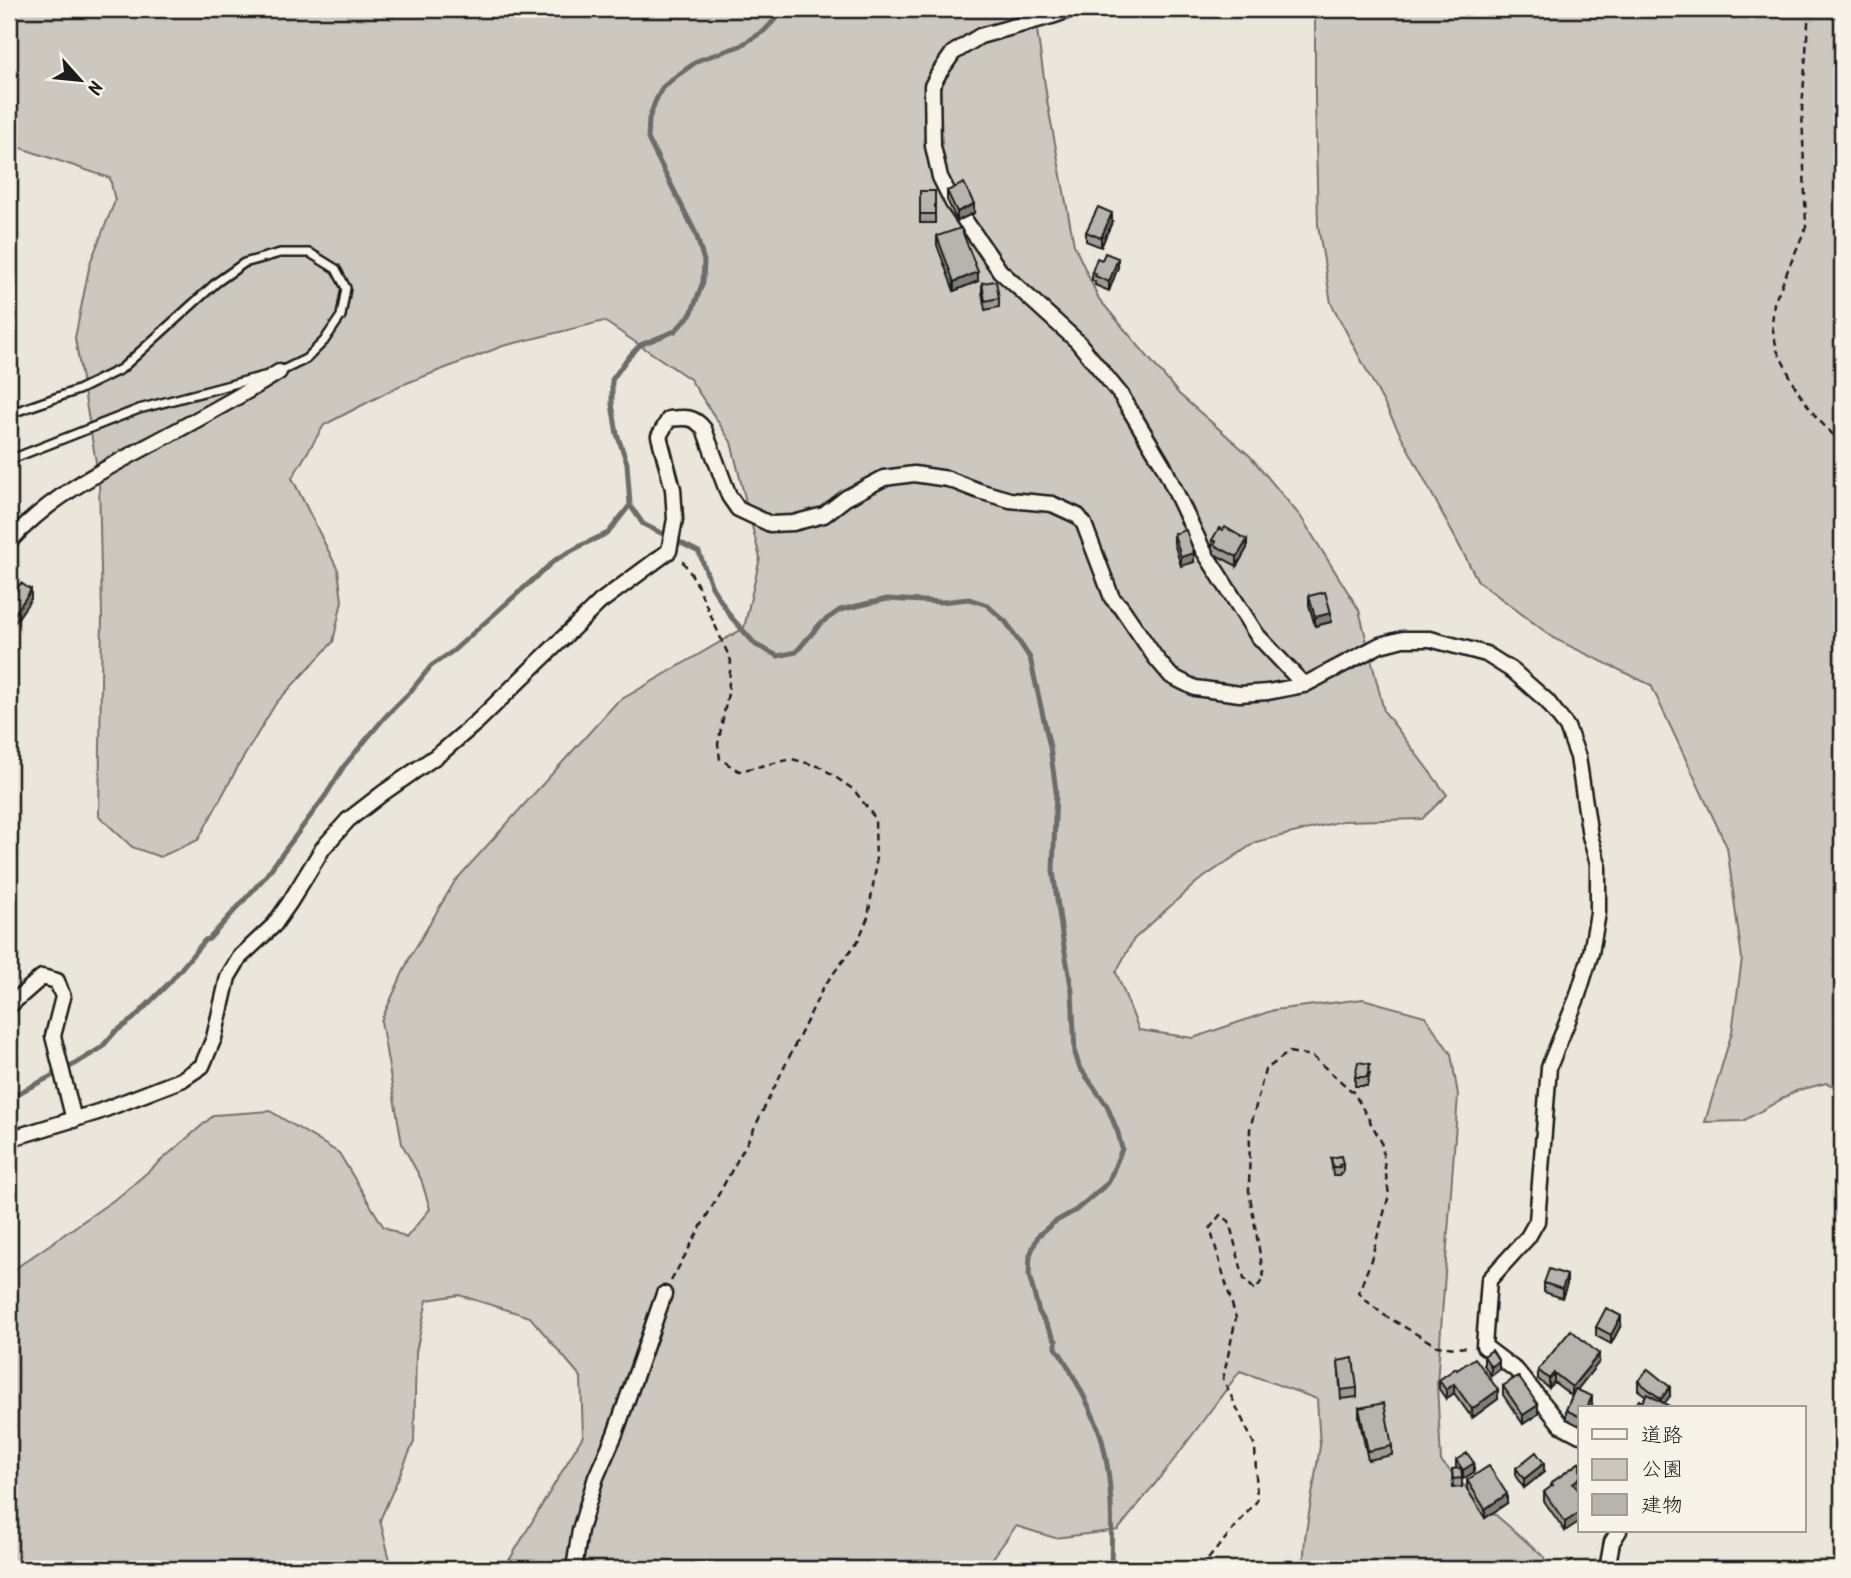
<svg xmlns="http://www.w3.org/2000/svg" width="1851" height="1578" viewBox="0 0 1851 1578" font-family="Kalam,'Klee One',sans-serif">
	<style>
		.green { fill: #ccc8c0; stroke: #74726e; stroke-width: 2 }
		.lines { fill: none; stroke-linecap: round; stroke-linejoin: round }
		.stream { stroke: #6d6c68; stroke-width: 5 }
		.service-casing { stroke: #1c1c1c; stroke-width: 12 }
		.minor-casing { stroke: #1c1c1c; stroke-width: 19 }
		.path { stroke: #1c1c1c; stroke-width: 2.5; stroke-dasharray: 7 5; stroke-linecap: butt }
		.service { stroke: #f7f3e8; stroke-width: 7 }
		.minor { stroke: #f7f3e8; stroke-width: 14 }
		.wall { fill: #9d9b94; stroke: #1c1c1c; stroke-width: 2 }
		.shaded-wall { fill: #7f7e78; stroke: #1c1c1c; stroke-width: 2 }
		.building { fill: #b6b4ac; stroke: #1c1c1c; stroke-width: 2 }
	</style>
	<rect width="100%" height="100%" fill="#eae6dc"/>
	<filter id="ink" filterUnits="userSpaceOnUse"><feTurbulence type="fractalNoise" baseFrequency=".0143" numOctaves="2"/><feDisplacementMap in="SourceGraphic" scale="14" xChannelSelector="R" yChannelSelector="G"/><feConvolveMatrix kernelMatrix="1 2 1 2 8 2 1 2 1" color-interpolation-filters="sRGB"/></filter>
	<g filter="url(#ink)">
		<path class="green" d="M9,9h1025l14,97 26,139 25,54 80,95 71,62 51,61 58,93 25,101 63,84 -25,24 -80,2 -86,21 -59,40 -63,57 -18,33 23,58 54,8 81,-28 89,-11 62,17 26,38 7,41 -21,289 4,77 32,34 71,62 5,12h-246l2,-31 15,-92 -3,-47 -77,-28 -73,98 -49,61 -63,8 -39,-12 -31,43h-481l79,-133 -2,-59 -51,-60 -71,-22 -32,5 -11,52 -2,90 -34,78 12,48 3,1h-386v-295l14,-11 98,-68 93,-80 56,-4 69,42 44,73 23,12 24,-29 -9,-30 -19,-35 -21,-123 29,-64 45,-76 162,-179 127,-74 16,-70 -29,-116 -41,-63 -86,-58 -101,25 -104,40 -75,39 -32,53 46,92 4,31 -9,41 -57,61 -36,60 -42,77 -38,17 -28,-10 -33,-31 3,-202 -3,-134 -24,-142 15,-75 25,-62 -5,-23 -101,-34z
			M1315,9h527v1080l-16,-6 -30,8 -53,30 -38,1 27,-90 10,-73 -15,-112 -76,-162 -96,-46 -77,-58 -147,-278 -13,-78 -3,-126z"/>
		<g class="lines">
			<path class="stream" d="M785,9l-21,22 -24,15 -41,14 -24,17 -13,11 -7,14 -6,17 -1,20 48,95 8,27 -1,21 -12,32 -16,17 -35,14 -14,15 -14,20v24l5,30 10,29 3,42 13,19 56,28 13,35 19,30 25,28 22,11 18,-4 25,-29 19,-13 47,-11 54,3 28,-3 18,6 19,17 24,36 20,89 6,44 -3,80 10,70 9,50 3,62 4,13 28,40 11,27 4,16 -14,34 -32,27 -23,13 -15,13 -8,19 -1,20 10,37 17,29v7c9,11 15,24 22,37 9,17 19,36 24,55 11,42 10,86 9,129
				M9,1098l66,-34 26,-16 14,-16 18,-13 37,-37 35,-42 4,-1 56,-62 61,-82 18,-29 41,-49 25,-25 21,-26 22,-15 102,-91 27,-15 26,-12 22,-28"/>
			<g class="service-casing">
				<path id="service" d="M9,414l69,-24 43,-21 96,-87 27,-19 36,-10h30l26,16 10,19 -5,28 -17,25 -18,18 -27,13
					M9,460l130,-51 125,-33"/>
			</g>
			<g class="minor-casing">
				<path id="minor" d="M1072,9l-17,6 -75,21 -27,17 -14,20 -7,13 1,60 7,31 13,26 47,68 77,70 44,54 42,70 40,85 54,85 47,50
					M9,542c43,-48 98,-74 154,-104 39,-21 78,-42 116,-66
					M9,1006l33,-29 15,4 6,16 -10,39 21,84
					M9,1139l89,-27 83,-32 21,-14 12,-28 14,-61 12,-20 34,-32 16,-23 33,-54 25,-28 35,-27 59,-41 36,-31 122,-119 69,-51 6,-32 -2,-30 -14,-53 10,-17c16,-2 25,-3 35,10l25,67 9,13 32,15 23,-1 31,-8 22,-17 38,-20 30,-4 34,5 31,12 31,9 42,4 26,12 6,8 28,74 9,9 34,50 16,19 24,12 45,6 28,-2 36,-7 76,-40 23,-6h27l56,15 27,17 34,30 20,26 11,30 12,79 8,28v49l-7,40 -14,45 -28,69 -12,154 -9,16 -39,43 -5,66 33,25 44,54 19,10
					M574,1569l6,-39 16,-53 19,-43 49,-140
					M1607,1569l5,-27 7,-11"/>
			</g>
			<path class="path" d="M1809,9l-7,100 4,118 -32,76 -2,22 5,25 20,40 19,27 26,27
				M671,1281l78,-142 75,-153 34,-45 10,-24 8,-50 -1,-49 -21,-28 -33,-23 -29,-8 -53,12 -19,-12 -2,-15 10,-51 3,-32 -36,-81 -11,-17 -4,-3
				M1202,1569l1,-4 54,-64 -2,-55 -32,-67 13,-61 -26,-90 10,-13 9,6 15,58 11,11 9,-12 -15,-87 1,-62 15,-59 24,-18 23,4 42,37 27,48 8,54 -19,68 -11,29 4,6 21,17 53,31 19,2 14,-1"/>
			<use href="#service" class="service"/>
			<use href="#minor" class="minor"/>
		</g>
		<path class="wall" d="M920,191h15v32h-15z
			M947,191l27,22 -17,8 -10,-21z
			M1112,222l-11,25 -15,-6v-9z
			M937,236l41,45 -24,10 -17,-46z
			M1118,267l-9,24 -14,-6v-3l-3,-1v-9z
			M982,283l17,15v9l-14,3 -3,-18z
			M1174,534l20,28 -13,4 -7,-23z
			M1212,540l35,8 -10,18 -23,-12v-4l-2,-1z
			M1309,596l22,26 -16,4 -6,-21z
			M1370,1073l-3,13h-12v-9z
			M1331,1158l12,6v9l-3,1v2h-7z
			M1544,1283l23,1 -5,14 -18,-6z
			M1621,1325l-10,19 -15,-8v-9z
			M1484,1356l15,14 -8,6 -7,-11z
			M1338,1361l19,27v9l-16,2z
			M1599,1362l-22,28 15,15 -12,3v18l-14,-7v-9l7,-16 -1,2 -18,-14 -5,6 -11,-9v-9z
			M1457,1370l41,29 -26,19 -18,-25 -8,6 -7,-10v-9z
			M1638,1381l32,15 -6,7 7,5 -29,-6 4,-6 -8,-6z
			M1503,1386l35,28 -15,10 -20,-29z
			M1359,1408l33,38v9l-24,5 -9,-43z
			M1456,1460l18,12 -11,7 -1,-1v9l-9,1 -1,-19h4z
			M1580,1462v25h-1l-2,1 -12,43 -21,-30v-9l7,-5v-4z
			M1516,1468l28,4 -20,16 -8,-11z
			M1467,1480l40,23 -22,15 -18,-29z"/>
		<path class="shaded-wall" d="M974,204v9l-17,8v-9z
			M1112,213v9l-11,25v-9z
			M1118,258v9l-9,24v-9z
			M978,272v9l-24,10v-9z
			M1247,540v8l-10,18v-9z
			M1194,553v9l-13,4v-9z
			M31,590v9l-22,32v-9z
			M1331,613v9l-16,4v-9z
			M1567,1275v9l-5,14v-9z
			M1621,1316v9l-10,19v-9z
			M1599,1354v8l-27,34v-9z
			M1499,1361v9l-8,6v-9z
			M1554,1373v9l-5,6v-9z
			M1454,1384v9l-8,6v-9z
			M1670,1387v9l-9,12v-9z
			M1498,1390v9l-26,19v-9z
			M1592,1396v9l-1,3h-4z
			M1538,1405v9l-15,10v-9z
			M1474,1463v9l-11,7v-9z
			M1544,1463v9l-20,16v-9z
			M1579,1478v9l-6,5v-9z
			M1507,1494v9l-22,15v-9z
			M1580,1512v9l-15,10v-9z"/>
		<path class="building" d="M964,183l10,21 -17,8 -10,-21z
			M920,191h15v23h-15z
			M1098,207l14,6 -11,25 -15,-6z
			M961,228l17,44 -24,10 -17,-46z
			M1105,253l13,5 -9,24 -14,-6 1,-2 -4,-2 5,-14 5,2z
			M996,281l3,17 -14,3 -3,-18z
			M1225,527l22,13 -10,17 -23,-12 2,-3 -4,-2 7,-12 4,2z
			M1186,530l8,23 -13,4 -7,-23z
			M21,583l10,7 -22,32v-22z
			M1325,592l6,21 -16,4 -6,-21z
			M1358,1062l12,2 -3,13h-12z
			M1341,1156l2,8 -4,1 1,2h-7l-2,-9z
			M1549,1269l18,6 -5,14 -18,-6z
			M1606,1308l15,8 -10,19 -15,-8z
			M1571,1330l28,24 -27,33 -18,-14 -5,6 -11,-9z
			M1492,1350l7,11 -8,6 -7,-11z
			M1353,1358l4,30 -16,2 -3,-29z
			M1475,1358l23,32 -26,19 -18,-25 -8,6 -7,-10 17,-12 1,2z
			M1648,1369l22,18 -9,12 -23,-18z
			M1518,1376l20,29 -15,10 -20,-29z
			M1575,1389l17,7 -5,12h-7v9l-14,-7z
			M1647,1394l24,13 -1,1h-36l5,-8 3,2z
			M1384,1403l8,43 -24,5 -9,-43z
			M1536,1452l8,11 -20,16 -8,-11z
			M1467,1453l7,10 -11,7 -7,-10z
			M1580,1462v16h-1l-6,5 7,9v20l-15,10 -21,-30 9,-7 -2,-2z
			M1489,1466l18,28 -22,15 -18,-29z
			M1461,1468l1,10 -9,1 -1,-10z
			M1573,1560l7,9h-15l1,-1 -1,-2z"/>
	</g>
	<rect width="1851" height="1578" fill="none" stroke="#f7f3e8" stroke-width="35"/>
	<rect x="18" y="18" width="1816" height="1543" fill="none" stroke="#1c1c1c" stroke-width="2.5" filter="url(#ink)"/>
	<rect x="1578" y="1406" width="228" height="126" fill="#f7f3e8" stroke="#9f9d96" stroke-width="2"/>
	<rect x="1592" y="1429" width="35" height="10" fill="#f7f3e8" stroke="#9f9d96" stroke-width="2"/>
	<text x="1641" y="1442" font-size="21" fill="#1c1c1c">道路</text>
	<rect x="1592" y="1459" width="35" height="21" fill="#ccc8c0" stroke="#9f9d96" stroke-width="2"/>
	<text x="1641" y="1476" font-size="21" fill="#1c1c1c">公園</text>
	<rect x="1592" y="1494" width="35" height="21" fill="#b6b4ac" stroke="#9f9d96" stroke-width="2"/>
	<text x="1641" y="1512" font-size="21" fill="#1c1c1c">建物</text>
	<g transform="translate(80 80) rotate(117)" stroke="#f7f3e8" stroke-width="5" paint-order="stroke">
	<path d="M0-5L12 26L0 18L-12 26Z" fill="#1c1c1c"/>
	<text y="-10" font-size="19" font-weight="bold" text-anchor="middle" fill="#1c1c1c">N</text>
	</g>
</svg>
